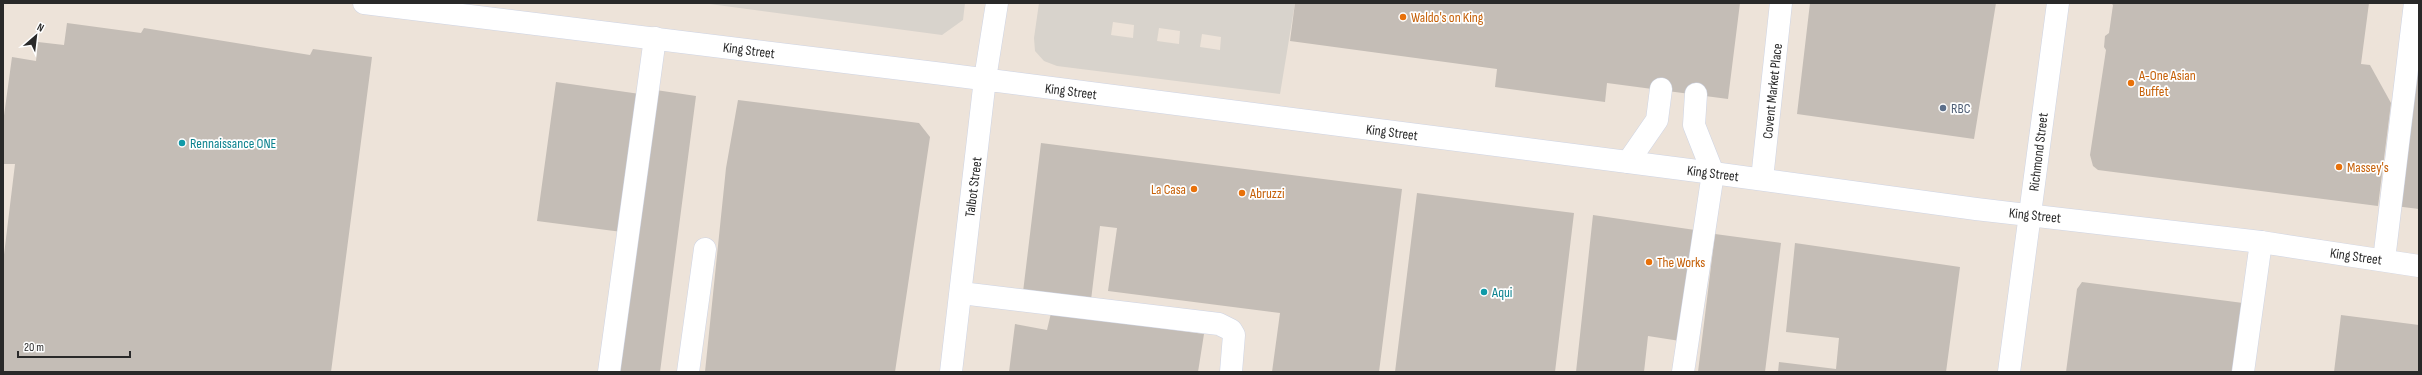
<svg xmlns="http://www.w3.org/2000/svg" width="2422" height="375" viewBox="0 0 2422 375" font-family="'Sofia Sans Condensed',sans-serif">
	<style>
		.plaza { fill: #d8d3cc; fill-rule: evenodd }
		.building { fill: #c4bdb6 }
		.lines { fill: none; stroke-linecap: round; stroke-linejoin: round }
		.lane-casing { stroke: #ced4e4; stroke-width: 23 }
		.street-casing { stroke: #ced4e4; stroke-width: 23 }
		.secondary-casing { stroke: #ced4e4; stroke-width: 23 }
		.lane { stroke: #fff; stroke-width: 22 }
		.street { stroke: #fff; stroke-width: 22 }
		.secondary { stroke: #fff; stroke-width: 22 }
		.food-dot { fill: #e8710a; stroke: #fff; stroke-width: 1.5 }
		.service-dot { fill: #5c6f8a; stroke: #fff; stroke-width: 1.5 }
		.culture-dot { fill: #0f9aa8; stroke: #fff; stroke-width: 1.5 }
		.labels { text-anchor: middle; stroke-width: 3.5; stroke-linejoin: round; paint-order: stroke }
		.food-label { font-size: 14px; fill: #c56008; stroke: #fff; text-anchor: start }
		.street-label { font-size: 14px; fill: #292929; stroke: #fff }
		.service-label { font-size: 14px; fill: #4e5e75; stroke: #fff; text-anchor: start }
		.culture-label { font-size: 14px; fill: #0d838f; stroke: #fff; text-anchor: start }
	</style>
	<rect width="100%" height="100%" fill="#ede3d9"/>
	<path class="plaza" d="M702,3h263l-2,17 -21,15z
		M1039,3h256l-15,91 -223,-28 -13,-5 -9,-10 -1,-13zM1113,22l21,3 -1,13 -22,-3zM1159,28l21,3 -1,13 -22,-3zM1202,34l19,3 -1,13 -20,-3z"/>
	<path class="building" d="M1295,3h445l-12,96 -121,-16 -2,19 -110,-15 2,-18 -207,-28z
		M1810,3h186l-22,136 -177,-25z
		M2111,3h258l-8,61 9,1 21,38 -13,103 -280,-36 -5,-4 -3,-11 16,-105 -2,-3 1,-11 4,-3 4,-28z
		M67,23l74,10 3,-5 166,27 3,-6 59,8 -41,315h-328v-109l12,-99h-12v-41l9,-66 24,4 2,-19 26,3z
		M2419,39v170l-24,-3z
		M556,82l84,12 -18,138 -85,-11z
		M656,90l40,6 -36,276h-41z
		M738,100l181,23 11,14 -35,235h-190l21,-204z
		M1041,143l361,46 -23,183h-107l8,-59 -172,-22 9,-63 -17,-2 -9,74 -68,-8z
		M1417,193l157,20 -19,159h-160z
		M1593,215l102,15 -15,111 -32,-5 -4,36h-68z
		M1715,234l66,9 -16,129h-67z
		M1795,243l165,24 -14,105h-168l1,-10 57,7 3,-31 -53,-6z
		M2082,282l161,21 -9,69h-168l11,-83z
		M1051,313l153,21 -6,38h-189l6,-48 32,6z
		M2341,315l78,10v47h-85z"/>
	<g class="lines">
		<g class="lane-casing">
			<path id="lane" d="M1628,162l29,-42 4,-31
				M2384,260l31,-257
				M961,293l258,31 12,6 3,5 -3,37
				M609,372l46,-334
				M688,372l17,-123
				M1683,372l30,-199 -19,-48 2,-31
				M2243,372l18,-130"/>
		</g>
		<g class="street-casing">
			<path id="street" d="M1762,179l19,-176"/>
		</g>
		<g class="secondary-casing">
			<path id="secondary" d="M364,3l579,71 770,99 263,36 285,33 158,24
				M951,372l34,-293 12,-76
				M2009,372l49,-369"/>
		</g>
		<use href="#lane" class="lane"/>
		<use href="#street" class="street"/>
		<use href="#secondary" class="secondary"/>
	</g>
	<g class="food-dot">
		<circle cx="1403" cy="17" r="4"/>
		<circle cx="2131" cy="83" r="4"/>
		<circle cx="2339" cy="167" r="4"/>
		<circle cx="1194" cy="189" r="4"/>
		<circle cx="1242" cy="193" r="4"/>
		<circle cx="1649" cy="262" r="4"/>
	</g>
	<circle class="service-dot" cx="1943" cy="108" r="4"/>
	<g class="culture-dot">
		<circle cx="182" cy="143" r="4"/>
		<circle cx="1484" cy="292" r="4"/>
	</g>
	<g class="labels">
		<g class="food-label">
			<text x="1411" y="22">Waldo's on King</text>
			<text x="2139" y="80">A-One Asian<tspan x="2139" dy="16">Buffet</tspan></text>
			<text x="2347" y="172">Massey's</text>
			<text x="1186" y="194" text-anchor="end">La Casa</text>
			<text x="1250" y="198">Abruzzi</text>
			<text x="1657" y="267">The Works</text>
		</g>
		<g class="street-label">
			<text transform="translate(749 50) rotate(7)" y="5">King Street</text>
			<text transform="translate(1071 91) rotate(7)" y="5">King Street</text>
			<text transform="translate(1772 91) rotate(-84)" y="5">Covent Market Place</text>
			<text transform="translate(1392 132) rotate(7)" y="5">King Street</text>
			<text transform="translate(2038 152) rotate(-83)" y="5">Richmond Street</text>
			<text transform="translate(1713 173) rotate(7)" y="5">King Street</text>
			<text transform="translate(973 187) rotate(-83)" y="5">Talbot Street</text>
			<text transform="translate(2035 215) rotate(6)" y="5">King Street</text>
			<text transform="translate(2356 256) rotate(8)" y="5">King Street</text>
		</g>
		<g class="service-label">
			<text x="1951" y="113">RBC</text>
		</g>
		<g class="culture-label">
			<text x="190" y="148">Rennaissance ONE</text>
			<text x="1492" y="297">Aqui</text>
		</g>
	</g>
	<rect width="2422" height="375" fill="none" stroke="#292929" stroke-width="8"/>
	<g transform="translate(36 36) rotate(28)" stroke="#ffffff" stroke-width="3" paint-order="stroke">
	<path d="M0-3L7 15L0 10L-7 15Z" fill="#292929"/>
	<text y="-6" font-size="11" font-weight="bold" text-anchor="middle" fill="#292929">N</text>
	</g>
	<path d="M18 351v6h112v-6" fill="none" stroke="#292929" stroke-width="2"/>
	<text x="24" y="351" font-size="12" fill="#292929" stroke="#ffffff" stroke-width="3" paint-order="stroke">20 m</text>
</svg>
